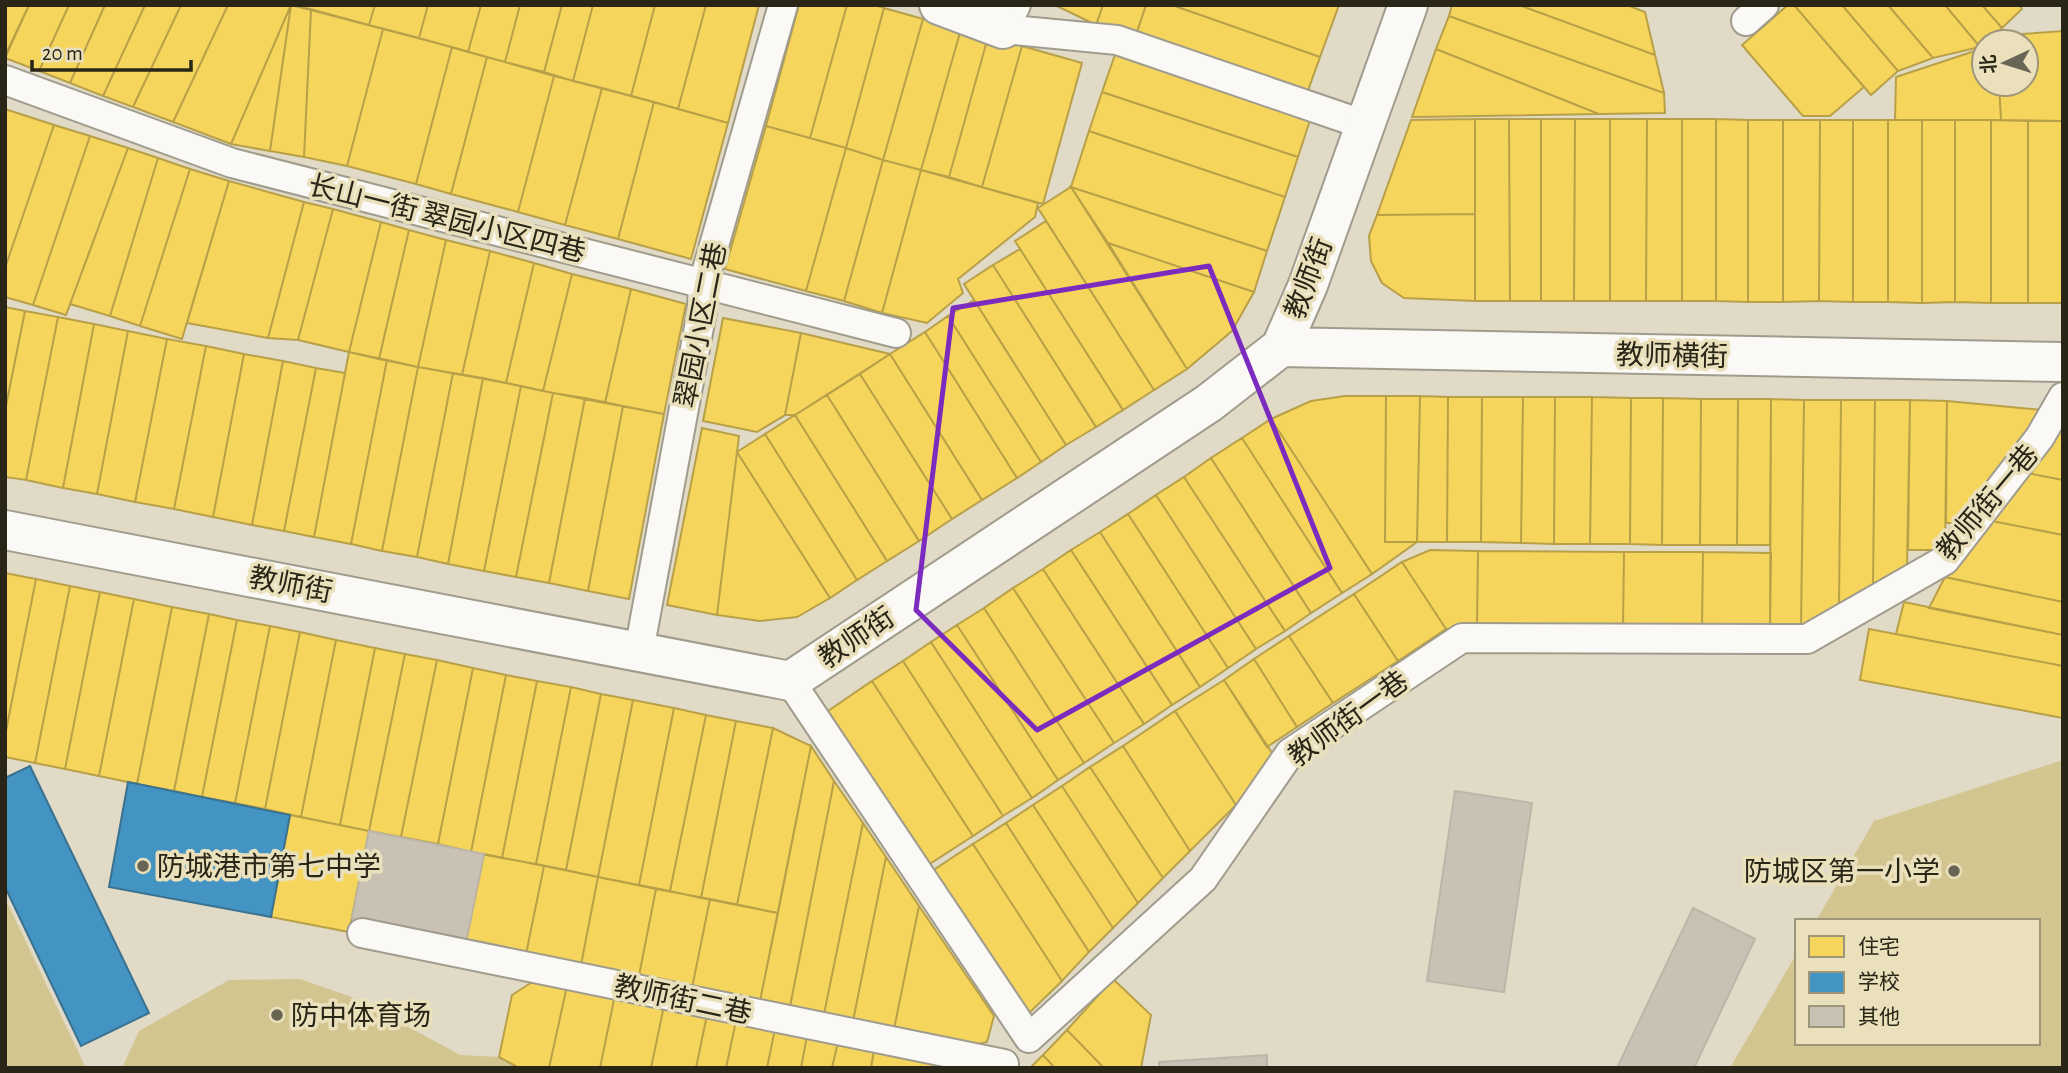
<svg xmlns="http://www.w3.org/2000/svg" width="2068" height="1073" viewBox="0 0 2068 1073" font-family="'Alegreya Sans','Noto Sans SC',sans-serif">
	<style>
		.green { fill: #d3c590 }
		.homes { fill: #f6d55c; stroke: #b8a048; stroke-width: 2 }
		.schools { fill: #4393c3; stroke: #3b7290; stroke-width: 2 }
		.building { fill: #c9c2b4; stroke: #bdb6a8; stroke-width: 2 }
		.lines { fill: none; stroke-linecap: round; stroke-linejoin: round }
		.lane-casing { stroke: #a09c8d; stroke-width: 32 }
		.street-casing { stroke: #a09c8d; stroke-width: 42 }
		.lane { stroke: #faf9f6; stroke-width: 28 }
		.street { stroke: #faf9f6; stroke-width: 38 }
		.marked { fill: none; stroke: #7b2cbf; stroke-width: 5; stroke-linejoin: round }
		.poi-dot { fill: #696555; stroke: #eae0bc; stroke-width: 2.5 }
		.labels { text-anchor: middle; stroke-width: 7; stroke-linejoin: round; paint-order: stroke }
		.street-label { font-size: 28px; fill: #292618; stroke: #eae0bc }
		.poi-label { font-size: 28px; fill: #292618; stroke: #eae0bc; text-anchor: start }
	</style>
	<rect width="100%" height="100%" fill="#e0dac6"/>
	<path class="green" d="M2063,760v308h-333l67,-115v90h241v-122h-222l58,-100z
		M5,898l81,170h-81z
		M300,979l57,20 103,56 39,2 20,11h-397l17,-37 90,-51z"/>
	<path class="homes" d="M5,5h24l-24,51z
		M29,5h40l-30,66 -34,-13z
		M69,5h36l-35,78 -31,-12z
		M105,5h40l-42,91 -33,-13z
		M145,5h36l-48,102 -30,-11z
		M181,5h47l-55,117 -40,-15z
		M228,5h63l-60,139 -58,-22z
		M291,5l-21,146 -39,-7z
		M291,5l20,5 -7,147 -34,-6z
		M295,5h80l-6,20z
		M375,5h53l-9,33 -50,-13z
		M428,5h53l-13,47 -49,-14z
		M481,5h39l-15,57 -37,-10z
		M520,5h42l-18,67 -39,-10z
		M562,5h31l-20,76 -29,-9z
		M593,5h62l-24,91 -58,-15z
		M655,5h51l-28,104 -47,-13z
		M706,5h53l-31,118 -50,-14z
		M799,5h48l-37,133 -44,-12z
		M847,5h28l9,3 -38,140 -36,-10z
		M1055,5h48l-7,20z
		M1103,5h43l-11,33 -39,-13z
		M1146,5h26l148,52 -15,42 -170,-61z
		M1172,5h167l-19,52z
		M1452,5h67l136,50 9,38 -215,-77z
		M1519,5h108l18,7 10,43z
		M1788,5h6l70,82 -34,29h-27l-61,-71z
		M1794,5h48l56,66 -27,24z
		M1842,5h46l45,53 -35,13z
		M1888,5h57l35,42 -47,11z
		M1945,5h37l20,23 -22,19z
		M1982,5h37l3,4 -20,19z
		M884,8l39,11 -40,141 -37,-12z
		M311,10l72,19 -36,137 -43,-9z
		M1449,16l215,77 1,20 -66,1 -163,-65z
		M923,19l38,10 -40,141 -38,-10z
		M383,29l69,18 -36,137 -69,-18z
		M961,29l27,8 -39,140 -28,-7z
		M2063,31v90l-62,-1 -2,-36h27v-42h-26l23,-8z
		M988,37l34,9 -40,141 -33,-10z
		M1022,46l60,17 -39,141 -61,-17z
		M452,47l35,10 -36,137 -35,-10z
		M1984,48v36h15l2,36h-106l1,-43z
		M1117,49l195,65 -14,43 -196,-65z
		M1436,49l163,65 -187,3z
		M487,57l67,19 -36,136 -67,-18z
		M554,76l48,12 -37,137 -47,-13z
		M602,88l52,14 -36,137 -53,-14z
		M1102,92l196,65 -13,40 -196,-66z
		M654,102l74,21 -37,136 -73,-20z
		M5,109l49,16 -49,143z
		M1475,119h34l1,182h-35z
		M1475,119v95l-98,1 34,-95z
		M1509,119h32v182h-31z
		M1541,119h34l-1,182h-33z
		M1575,119h35v182h-36z
		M1610,119h37l-1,182h-36z
		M1647,119h35v182h-36z
		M1682,119h34v182h-34z
		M1716,119l32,1v182l-32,-1z
		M1748,120h35v182h-35z
		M1783,120h37l-1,181 -36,1z
		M1820,120h33v182l-34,-1z
		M1853,120h35v182h-35z
		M1888,120h34v183l-34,-1z
		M1922,120h33v182l-33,1z
		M1955,120h36v183l-36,-1z
		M1991,120l37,1v182h-37z
		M2028,121h35v182h-35z
		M54,125l36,11 -57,169 -28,-8v-29z
		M766,126l80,22 -40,143 -81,-22z
		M1089,131l196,66 -18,54 -196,-64z
		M90,136l38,12 -62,167 -33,-10z
		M128,148l30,10 -48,158 -40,-12z
		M846,148l37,12 -39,141 -38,-10z
		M158,158l32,11 -50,157 -30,-10z
		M883,160l38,10 -39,143 -38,-12z
		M190,169l39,12 -47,158 -42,-13z
		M921,170l117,33 -3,14 -77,62 5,14 -36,30 -45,-10z
		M229,181l75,21 -36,136 -81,-15z
		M1071,187l116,182 -33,21 -116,-182z
		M1071,187l196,64 -13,41 -146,-49z
		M304,202l29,7 -35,131 -30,-2z
		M333,209l48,13 -32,130 -51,-12z
		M1475,214v87l-71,-3 -22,-15 -11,-22 -2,-25 8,-21z
		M1046,221l108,169 -31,20 -108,-169z
		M381,222l28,8 -30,129 -30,-7z
		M409,230l37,10 -28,127 -39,-8z
		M446,240l44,11 -28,124 -44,-8z
		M1108,243l146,49 -22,39 -45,38z
		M1020,249l103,161 -27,17 -103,-162z
		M490,251l44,12 -28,120 -44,-8z
		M534,263l38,11 -29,117 -37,-8z
		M993,265l103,162 -30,18 -102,-161z
		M572,274l59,15 -26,114 -62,-12z
		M631,289l55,15 -22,110 -59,-11z
		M974,300l92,145 -25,17 -93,-146z
		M5,307l20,4 -20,100z
		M25,311l33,6 -32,163 -21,-3v-66z
		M948,316l93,146 -24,16 -92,-146z
		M58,317l36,7 -31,164 -37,-8z
		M723,318l78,15 -16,82 -28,17 -54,-11z
		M94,324l34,7 -31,163 -34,-6z
		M128,331l39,8 -32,163 -38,-8z
		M925,332l92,146 -35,22 -92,-146z
		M801,333l89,21 -95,61h-10z
		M167,339l39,7 -32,163 -39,-7z
		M206,346l38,8 -31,163 -39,-8z
		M349,352l38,8 -36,184 -37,-7z
		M244,354l39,7 -31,164 -39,-8z
		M890,354l92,146 -30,19 -92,-145z
		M387,360l31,7 -36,184 -31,-7z
		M283,361l33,7 -32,163 -32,-6z
		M418,367l35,6 -36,184 -35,-6z
		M316,368l29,5 -31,164 -30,-6z
		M453,373l30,5 -35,186 -31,-7z
		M860,374l92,145 -33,22 -92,-146z
		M483,378l38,8 -37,185 -36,-7z
		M521,386l32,7 -37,184 -32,-6z
		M553,393l32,5 -36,185 -33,-6z
		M827,395l92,146 -32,20 -92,-146z
		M1345,396h41l-1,146h32l-45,32 -101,-155 40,-18z
		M1386,396h34l-3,146h-32z
		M1420,396l28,1 -1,145h-30z
		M1448,397h34l-1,145h-34z
		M1482,397h41l-2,146 -40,-1z
		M1523,397h32l-1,147 -33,-1z
		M1555,397h37l-2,147h-36z
		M1592,397l39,1 -1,146h-40z
		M585,398l38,8 -35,185 -39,-8z
		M1631,398h32l-1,147 -32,-1z
		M1663,398l38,1 -1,146h-38z
		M1701,399h37l-1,146h-37z
		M1738,399h33l-1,146h-33z
		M1771,399l33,1 -3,229h-31z
		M1804,400h37l-2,206 -38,23z
		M1841,400h34l-2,188 -34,18z
		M1875,400h35l-3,169 -34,19z
		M1910,400l37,1 -2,149h-37z
		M1947,401l96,9 -78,113h-19z
		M623,406l41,8 -35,185 -41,-8z
		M2063,412v68l-41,-8z
		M795,415l92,146 -30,19 -92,-146z
		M1271,419l101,155 -30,19 -100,-155z
		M702,428l37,8 -22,179 -50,-10z
		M765,434l92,146 -27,18 -93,-146z
		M1242,438l100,155 -31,20 -100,-155z
		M737,452l93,146 -33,19 -37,4 -43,-6z
		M1211,458l100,155 -26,18 -101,-154z
		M2022,472l41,8v55l-76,-15z
		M1184,477l101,154 -29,18 -100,-154z
		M1156,495l100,154 -28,19 -100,-154z
		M1128,514l100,154 -28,19 -100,-155z
		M1987,520l76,15v67l-118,-25z
		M1100,532l100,155 -28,18 -101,-155z
		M1071,550l101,155 -28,19 -101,-155z
		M1430,550l48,1 -1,75 -31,3 -44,-67z
		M1478,551l146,1 -1,75 -146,-1z
		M1624,552h79l-1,76 -79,-1z
		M1703,552l68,1 -1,76 -68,-1z
		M1402,562l44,67 -48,32 -44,-67z
		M1043,569l101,155 -30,19 -101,-155z
		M5,573l31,6 -31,157z
		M1945,577l118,25v33l-134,-27z
		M36,579l34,7 -35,177 -30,-6v-21z
		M70,586l30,6 -35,177 -30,-6z
		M1013,588l101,155 -30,20 -100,-155z
		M100,592l34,7 -35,177 -34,-7z
		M1354,594l44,67 -65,42 -44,-67z
		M134,599l38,8 -35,177 -38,-8z
		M1904,602l159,33v31l-167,-32z
		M172,607l37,7 -35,177 -37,-7z
		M984,608l100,155 -26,17 -101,-155z
		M209,614l28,6 -35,177 -28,-6z
		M237,620l33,6 -35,177 -33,-6z
		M957,625l101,155 -26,18 -101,-156z
		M270,626l30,6 -35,177 -30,-6z
		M1869,629l194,37v52l-203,-38z
		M300,632l36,8 -35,177 -36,-8z
		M1289,636l44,67 -36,24 -43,-68z
		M336,640l39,8 -35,177 -39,-8z
		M931,642l101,156 -29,18 -100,-155z
		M375,648l30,6 -36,177 -29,-6z
		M405,654l32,6 -36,177 -32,-6z
		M1254,659l43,68 -30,20 -43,-67z
		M437,660l36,8 -35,176 -37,-7z
		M903,661l100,155 -30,20 -101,-155z
		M473,668l33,7 -35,177 -33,-8z
		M506,675l31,6 -35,177 -31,-6z
		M1224,680l54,82 -42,43 -61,-94z
		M537,681l34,6 -35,177 -34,-6z
		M872,681l101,155 -45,29 -100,-154z
		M571,687l30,7 -35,176 -30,-6z
		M601,694l32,6 -35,177 -32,-7z
		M633,700l41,8 -35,177 -41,-8z
		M674,708l32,7 -36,176 -31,-6z
		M1175,711l61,94 -46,46 -67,-105z
		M706,715l30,6 -35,177 -31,-7z
		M736,721l37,7 -36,177 -36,-7z
		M773,728l38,18 -33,167 -41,-8z
		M811,746l23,35 -45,231 -30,-6z
		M1123,746l67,105 -27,27 -73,-111z
		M1090,767l73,111 -25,25 -76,-117z
		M834,781l29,42 -40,196 -34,-7z
		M1062,786l76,117 -25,25 -80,-123z
		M1033,805l80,123 -24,24 -83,-129z
		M290,815l79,16 -20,101 -78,-15z
		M863,823l23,34 -34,169 -29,-7z
		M1006,823l83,129 -27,29 -89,-137z
		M973,844l89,137 -36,35 -94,-145z
		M484,854l60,12 -19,93 -59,-17z
		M886,857l33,49 -26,128 -41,-8z
		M544,866l54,11 -18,93 -55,-11z
		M598,877l58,12 -18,92 -58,-11z
		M656,889l54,10 -19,94 -53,-12z
		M710,899l68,14 -19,93 -68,-13z
		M919,906l75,110 -7,26 -25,6 -69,-14z
		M537,979l30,7 -18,82h-30l-20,-11 13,-62z
		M1113,979l38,36 -10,53h-37l-37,-38z
		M567,986l48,9 -15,73h-51z
		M615,995l49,11 -13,62h-51z
		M664,1006l43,9 -11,53h-45z
		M707,1015l29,6 -10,47h-30z
		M736,1021l39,8 -8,39h-41z
		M775,1029l32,7 -6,32h-34z
		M1067,1030l37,38h-49l-12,-13z
		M807,1036l31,6 -6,26h-31z
		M838,1042l36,8 -3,18h-39z
		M874,1050l76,16 1,2h-80z
		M1043,1055l12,13h-25z"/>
	<path class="schools" d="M30,766l119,247 -68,33 -76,-159v-109z
		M128,782l162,33 -19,102 -162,-30z"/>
	<path class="building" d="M1455,791l77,12 -28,189 -77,-11z
		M369,831l115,23 -18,88 -114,-24z
		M1693,908l62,31 -61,129h-77z
		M1267,1055v13h-108v-6z"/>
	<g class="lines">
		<g class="lane-casing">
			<path id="lane" d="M1016,5l-13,24 114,11 248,85
				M1746,21l18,-16
				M5,80l227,83 664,170
				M639,651l63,-340 1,-27 80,-279
				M790,681l239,357 174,-159 87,-126 172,-115 345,1 138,-79 95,-123 23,-40
				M362,933l642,131"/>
		</g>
		<g class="street-casing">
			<path id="street" d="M939,5l64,24
				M1281,347l782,15
				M5,530l785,151 419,-278 72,-56 27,-62 100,-280"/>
		</g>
		<use href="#lane" class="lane"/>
		<use href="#street" class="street"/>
	</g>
	<path class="marked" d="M1209,266l121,302 -293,162 -121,-120 37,-302z"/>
	<g class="poi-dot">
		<circle cx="143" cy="866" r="7"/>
		<circle cx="1954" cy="871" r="7"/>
		<circle cx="277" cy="1015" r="7"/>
	</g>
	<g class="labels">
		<g class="street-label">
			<text transform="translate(447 218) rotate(14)" y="10">长山一街 翠园小区四巷</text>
			<text transform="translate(1308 278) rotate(-69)" y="10">教师街</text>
			<text transform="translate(700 325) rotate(-79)" y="10">翠园小区二巷</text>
			<text transform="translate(1672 355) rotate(1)" y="10">教师横街</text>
			<text transform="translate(1987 502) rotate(-50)" y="10">教师街一巷</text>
			<text transform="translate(291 584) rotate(11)" y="10">教师街</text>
			<text transform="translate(856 637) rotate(-34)" y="10">教师街</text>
			<text transform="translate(1348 718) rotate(-36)" y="10">教师街一巷</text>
			<text transform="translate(683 999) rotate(12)" y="10">教师街二巷</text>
		</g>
		<g class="poi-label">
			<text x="157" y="876">防城港市第七中学</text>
			<text x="1940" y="881" text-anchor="end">防城区第一小学</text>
			<text x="291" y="1025">防中体育场</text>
		</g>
	</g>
	<rect width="2068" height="1073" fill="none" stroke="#292618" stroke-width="14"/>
	<rect x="1795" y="919" width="245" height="126" fill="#eae0bc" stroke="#9d967a" stroke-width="2"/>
	<rect x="1809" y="936" width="35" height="21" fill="#f6d55c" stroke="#9d967a" stroke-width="2"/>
	<text x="1858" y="954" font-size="21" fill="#292618">住宅</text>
	<rect x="1809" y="972" width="35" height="21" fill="#4393c3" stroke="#9d967a" stroke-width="2"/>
	<text x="1858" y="989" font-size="21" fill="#292618">学校</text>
	<rect x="1809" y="1006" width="35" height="21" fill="#c9c2b4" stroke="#9d967a" stroke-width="2"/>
	<text x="1858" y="1024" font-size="21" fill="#292618">其他</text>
	<g transform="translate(2005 63) rotate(266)"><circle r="33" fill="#eae0bc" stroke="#9d967a" stroke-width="2"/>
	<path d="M0-5L12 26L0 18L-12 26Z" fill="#696555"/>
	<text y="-10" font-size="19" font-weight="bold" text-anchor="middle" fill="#292618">北</text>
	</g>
	<path d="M32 60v10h159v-10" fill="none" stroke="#292618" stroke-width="3.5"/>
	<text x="42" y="60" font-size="21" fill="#292618" stroke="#eae0bc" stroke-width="5" paint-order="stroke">20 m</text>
</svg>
